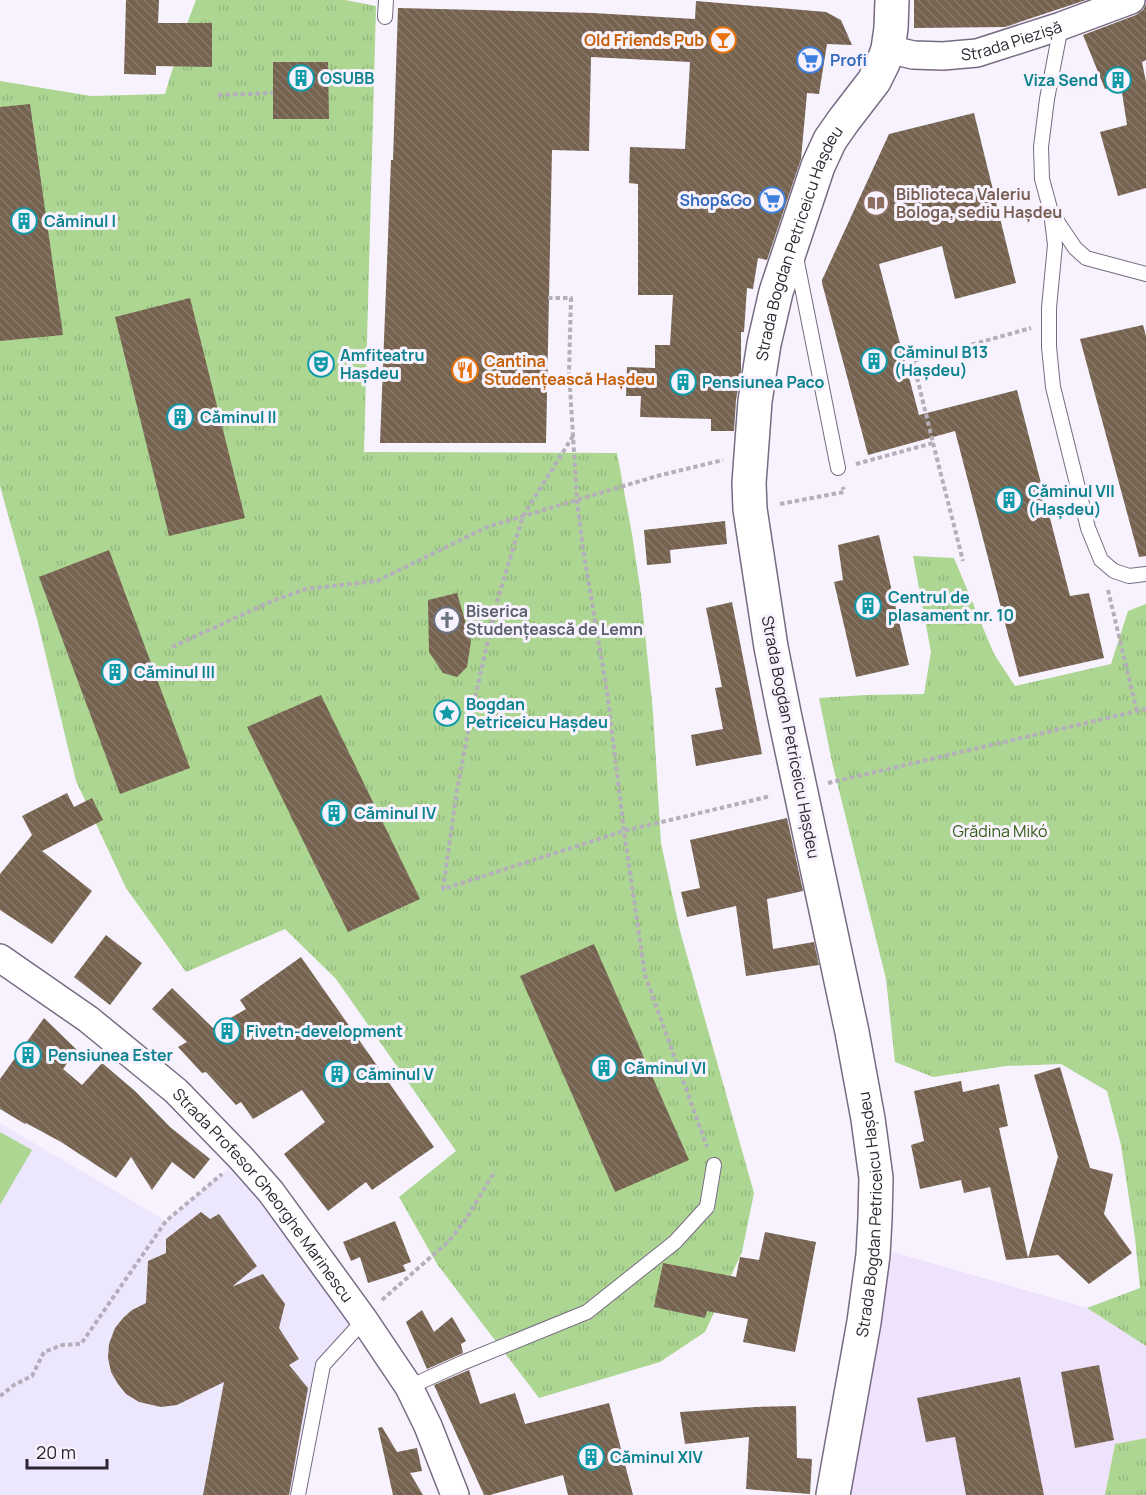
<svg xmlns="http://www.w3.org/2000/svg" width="1146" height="1495" viewBox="0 0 1146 1495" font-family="Manrope,sans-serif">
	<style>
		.built { fill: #efe2fd }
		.education { fill: #ece7fd }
		.grass { fill: url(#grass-tufts) }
		.garden { fill: #acd691 }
		.building { fill: url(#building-back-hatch) }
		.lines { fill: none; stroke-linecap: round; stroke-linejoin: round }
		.lane-casing { stroke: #776b83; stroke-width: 16 }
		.street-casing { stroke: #776b83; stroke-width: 30 }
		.secondary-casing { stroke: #776b83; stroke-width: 36 }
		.path { stroke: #b4afba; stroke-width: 4; stroke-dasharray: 4.5 3; stroke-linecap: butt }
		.lane { stroke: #fff; stroke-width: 14 }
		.street { stroke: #fff; stroke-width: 27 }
		.secondary { stroke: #fff; stroke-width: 33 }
		.labels { text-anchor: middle; stroke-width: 6; stroke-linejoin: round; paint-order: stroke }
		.street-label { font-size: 16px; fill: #2b2630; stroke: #f7f2fd }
		.food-label { font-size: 16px; font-weight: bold; fill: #c56008; stroke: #f7f2fd; text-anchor: end }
		.shop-label { font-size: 16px; font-weight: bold; fill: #366cbe; stroke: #f7f2fd; text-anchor: start }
		.culture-label { font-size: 16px; font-weight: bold; fill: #0d838f; stroke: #f7f2fd; text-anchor: start }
		.education-label { font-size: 16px; font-weight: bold; fill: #785e54; stroke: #f7f2fd; text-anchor: start }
		.worship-label { font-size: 16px; font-weight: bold; fill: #5b616d; stroke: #f7f2fd; text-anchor: start }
		.park-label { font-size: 16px; fill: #355d14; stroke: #f7f2fd }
	</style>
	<defs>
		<pattern id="grass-tufts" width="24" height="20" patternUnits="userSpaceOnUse" patternTransform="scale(1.5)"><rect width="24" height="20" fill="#acd691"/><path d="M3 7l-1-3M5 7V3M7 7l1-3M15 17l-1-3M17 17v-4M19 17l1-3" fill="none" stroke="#94b87d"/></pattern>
		<pattern id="building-back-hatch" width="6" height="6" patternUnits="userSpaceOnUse" patternTransform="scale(1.5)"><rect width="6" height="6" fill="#75624f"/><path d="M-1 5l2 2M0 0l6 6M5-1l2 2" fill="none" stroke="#88796c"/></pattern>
	</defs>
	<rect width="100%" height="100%" fill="#f7f2fd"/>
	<path class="built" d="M893,1252l194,56 59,38v92l-31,6 -10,51h-265l9,-55z"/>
	<path class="education" d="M0,1123l166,98 75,-63 123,162 -41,45 -25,130h-298z"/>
	<path class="grass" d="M196,0h149l31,6 -12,446 253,1 15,81 9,60 12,118 8,131 19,88 74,262 -12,59 -37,80 -45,30 -121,36 -102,-134 -38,-67 57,-46 -120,-172 -51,-50 -99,43 -60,-84 -50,-107 -39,-162 -37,-133v-405l91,15 74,-2 17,-57z
		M913,556l41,2 40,96 21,32 96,-22 17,-53 18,-7v742l-59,-38 53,-20 -5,-50 -14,-93 -14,-54 -46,-27 -55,2 -73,11 -38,-15 -9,-83 -54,-217 -13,-64 47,-3 58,-1 7,-42z
		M1146,1438v57h-41l10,-51z"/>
	<path class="garden" d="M0,1132l32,18 -32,55z"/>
	<path class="building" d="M126,0h33l-1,23h54v44l-56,-1v9l-32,-1z
		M914,0h172l-81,27 -91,1z
		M696,1l130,11 15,8 11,25 -25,-1 -8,50 -12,-1 -6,66 -34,101 -9,-2 -5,31 -6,-1 -3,44h-3v40l-5,28 -2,31h-23v-12l-71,-2 1,-21h-15l1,-29 28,1v-23h15l3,-50h-35v-111l-9,-1 1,-36 55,2 5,-87 -99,-5 -2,94 -37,-1 -6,293h-166l11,-283h2l5,-152 195,5 102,6z
		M1146,4v56l-4,2 4,20v106l-28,8 -18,-64 27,-7 -6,-39 -16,3 -22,-54 53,-20 7,-5z
		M273,62h55l1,57h-56z
		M30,104l33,231 -63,6v-234z
		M974,113l42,170 -61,16 -13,-53 -63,18 40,151 98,-25 53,206 19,-3 15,65 -85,19 -64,-246 -87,24 -46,-172v-3l67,-146z
		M190,298l55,220 -76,18 -54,-219z
		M1143,325l3,11v220l-7,1 -59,-218z
		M725,521l2,23 -57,6 1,13 -24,2 -3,-35z
		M879,535l30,130 -53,12 -22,-95 9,-2 -5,-35z
		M109,550l81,218 -70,26 -81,-217z
		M457,593l14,48 -4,26 -10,10 -14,-4 -14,-21 -1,-52z
		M732,602l30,152 -66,12 -5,-31 32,-6 -8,-41 7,-1 -16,-79z
		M321,695l99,204 -72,33 -101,-205z
		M67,793l7,14 18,-9 11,22 -61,31 50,40 -40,53 -52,-34v-36l32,-39 -10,-19z
		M787,818l16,73 -36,8 6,50 41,-7 5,23 -73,11 -10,-70 -49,11 -6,-25 19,-4 -10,-48z
		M106,935l36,28 -32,42 -36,-28z
		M594,944l95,216 -74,32 -95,-216z
		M301,957l133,190 -62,43 -6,-8 -38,29 -44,-57 41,-32 -23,-32 -49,29 -12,-17 -5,3 -30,-33 -4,1 -24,-26 9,-5 -35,-33 20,-21 41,40 33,-19 -6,-9z
		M44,1018l33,32 -14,19 19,16 20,-22 33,28 35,36 40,32 -16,20 -22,-17 -20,28 -21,-33 -15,21 -55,-36 -35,-19 -1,1 -25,-15v-30z
		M1060,1067l30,101 23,6 -9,40 28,39 -43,31 -31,-29 -30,3 30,-101 -24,-82z
		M961,1081l2,11 36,-8 9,42 -9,2 29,130 -22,2 -16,-73 -26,6 -3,-13 -41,9 -9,-44 13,-4 -10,-50z
		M201,1212l9,7 9,-5 38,52 -23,19v1l29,-12 22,30 -6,24 20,31 -10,6 19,23 -19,107h-86l21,-113 -47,23 -16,2 -22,-5 -13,-8 -8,-10 -7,-12 -3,-14 1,-14 6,-16 8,-10 9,-8 14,-7 2,-42 18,-8v-14z
		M395,1221l16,41 -8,3 3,6 -38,12 -8,-26 -9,4 -8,-19z
		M765,1232l51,10 -21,110 -52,-10 5,-23 -41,-8 -2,7 -51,-11 9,-44 73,14 4,-20 19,3z
		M422,1310l12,22 18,-15 14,24 -5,3 2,9 -36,16 -21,-47z
		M1099,1365l15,75 -39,8 -14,-76z
		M469,1370l11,34 35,-11 10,31 84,-21 24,92h-65l-5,-20 -73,20h-6l-50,-110z
		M1020,1377l24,118h-78l-11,-58 -29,5 -9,-44z
		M796,1406l1,52 15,1 -2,35 -64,-5 3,-52 -64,7 -5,-32 76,-5z
		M382,1427l15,25 20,-4 5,23 -12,2 13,22h-30l-15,-67z"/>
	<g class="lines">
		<g class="lane-casing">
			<path id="lane" d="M385,17l1,-17
				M1061,26l-14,73 -6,48 1,32 9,33 4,33 -6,63v39l4,40 35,141 13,32 13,11 15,5 17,-2
				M1052,214l23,34 11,10 60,16
				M796,257l42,211
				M409,1387l53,-24 125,-51 88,-70 32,-35 7,-42
				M298,1495l25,-130 41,-45"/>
		</g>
		<g class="street-casing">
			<g id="street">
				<path id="s1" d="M888,49l25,6 30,1 34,-3 84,-27 70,-26"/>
				<path id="s2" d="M0,958l88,61 88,72 65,67 30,34 93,128 45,67 19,39 27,69"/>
			</g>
		</g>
		<g class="secondary-casing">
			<g id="secondary">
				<path id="s3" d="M833,1495l31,-173 9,-67 2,-37 1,-40 -8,-59 -16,-87 -68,-319 -13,-66 -21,-138 -1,-26 6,-82 9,-57 12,-52 42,-126 12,-26 14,-20 30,-39 9,-18 5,-14 3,-21 1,-28"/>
			</g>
		</g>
		<path class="path" d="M218,95l55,-2
			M548,298h23l-2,74 8,128 6,49 24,142 17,140 21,144 62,172
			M573,436l-50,80 -27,89 -24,106 -15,79 -14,99 181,-58 147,-35
			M933,443l30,118
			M856,464l77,-21 -20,-82 118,-33
			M780,504l64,-12 -1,-5
			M1108,590l29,122
			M172,647l100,-46 34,-12 71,-8 110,-54 170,-51 66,-16
			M828,783l318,-74
			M382,1300l67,-59 17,-22 29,-48
			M0,1396l14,-11 18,-9 12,-24 18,-7 19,-1 85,-123 56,-47"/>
		<use href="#lane" class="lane"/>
		<use href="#street" class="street"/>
		<use href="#secondary" class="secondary"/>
	</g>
	<defs>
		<g id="bar-ring" transform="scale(1.35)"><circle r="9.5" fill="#f7f2fd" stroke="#e8710a" stroke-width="1.5"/><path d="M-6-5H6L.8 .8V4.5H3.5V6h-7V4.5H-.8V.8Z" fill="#e8710a"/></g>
		<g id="supermarket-ring" transform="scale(1.35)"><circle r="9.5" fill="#f7f2fd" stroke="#3f7fe0" stroke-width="1.5"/><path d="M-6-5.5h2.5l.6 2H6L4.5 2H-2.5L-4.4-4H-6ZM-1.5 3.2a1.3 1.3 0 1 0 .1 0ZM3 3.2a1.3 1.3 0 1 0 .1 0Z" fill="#3f7fe0"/></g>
		<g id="building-ring" transform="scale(1.35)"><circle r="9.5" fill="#f7f2fd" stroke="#0f9aa8" stroke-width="1.5"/><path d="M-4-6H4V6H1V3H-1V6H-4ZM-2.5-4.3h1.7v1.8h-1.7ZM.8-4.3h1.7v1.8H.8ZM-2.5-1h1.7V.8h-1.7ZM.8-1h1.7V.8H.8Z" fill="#0f9aa8"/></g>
		<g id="library-ring" transform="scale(1.35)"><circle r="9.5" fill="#f7f2fd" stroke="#8d6e63" stroke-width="1.5"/><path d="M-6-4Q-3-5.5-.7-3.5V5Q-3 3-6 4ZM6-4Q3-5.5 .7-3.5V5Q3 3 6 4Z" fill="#8d6e63"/></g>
		<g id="theatre-ring" transform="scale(1.35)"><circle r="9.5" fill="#f7f2fd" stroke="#0f9aa8" stroke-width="1.5"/><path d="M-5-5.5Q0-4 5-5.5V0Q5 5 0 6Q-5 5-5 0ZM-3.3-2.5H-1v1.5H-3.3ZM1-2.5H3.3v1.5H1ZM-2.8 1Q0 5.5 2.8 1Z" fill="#0f9aa8"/></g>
		<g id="restaurant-ring" transform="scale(1.35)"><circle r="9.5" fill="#f7f2fd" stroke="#e8710a" stroke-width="1.5"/><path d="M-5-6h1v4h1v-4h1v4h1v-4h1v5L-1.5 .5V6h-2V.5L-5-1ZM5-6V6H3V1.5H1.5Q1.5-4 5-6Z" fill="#e8710a"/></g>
		<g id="church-ring" transform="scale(1.35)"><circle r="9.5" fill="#f7f2fd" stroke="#6b7280" stroke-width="1.5"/><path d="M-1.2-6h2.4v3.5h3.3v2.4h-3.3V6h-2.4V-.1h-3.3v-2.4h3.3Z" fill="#6b7280"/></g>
		<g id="sight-ring" transform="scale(1.35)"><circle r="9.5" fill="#f7f2fd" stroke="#0f9aa8" stroke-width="1.5"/><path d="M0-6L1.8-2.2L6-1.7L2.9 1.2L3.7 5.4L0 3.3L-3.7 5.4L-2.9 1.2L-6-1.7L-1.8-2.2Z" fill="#0f9aa8"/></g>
	</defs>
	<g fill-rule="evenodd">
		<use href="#bar-ring" x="723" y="40"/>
		<use href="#supermarket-ring" x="810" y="60"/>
		<use href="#building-ring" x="301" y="78"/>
		<use href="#building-ring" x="1118" y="80"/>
		<use href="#supermarket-ring" x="772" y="200"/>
		<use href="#library-ring" x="876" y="203"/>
		<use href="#building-ring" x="24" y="221"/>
		<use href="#building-ring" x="874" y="361"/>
		<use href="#theatre-ring" x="321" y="364"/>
		<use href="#restaurant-ring" x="465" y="370"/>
		<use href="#building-ring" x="683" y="382"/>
		<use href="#building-ring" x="180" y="417"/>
		<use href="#building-ring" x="1009" y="500"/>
		<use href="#building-ring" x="868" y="606"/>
		<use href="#church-ring" x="447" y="620"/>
		<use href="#building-ring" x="115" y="672"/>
		<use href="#sight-ring" x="447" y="713"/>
		<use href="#building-ring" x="334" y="813"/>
		<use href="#building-ring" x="227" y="1031"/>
		<use href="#building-ring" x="28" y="1055"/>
		<use href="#building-ring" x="604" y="1068"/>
		<use href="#building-ring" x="337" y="1074"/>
		<use href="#building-ring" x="591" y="1457"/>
	</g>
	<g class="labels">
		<g class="street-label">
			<text dy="6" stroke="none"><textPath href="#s1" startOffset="126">Strada Piezișă</textPath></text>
			<text dy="6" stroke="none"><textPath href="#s3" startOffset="1274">Strada Bogdan Petriceicu Hașdeu</textPath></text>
			<text transform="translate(791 737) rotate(79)" y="6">Strada Bogdan Petriceicu Hașdeu</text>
			<text dy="6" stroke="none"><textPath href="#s2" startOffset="357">Strada Profesor Gheorghe Marinescu</textPath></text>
			<text dy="6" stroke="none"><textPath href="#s3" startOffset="284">Strada Bogdan Petriceicu Hașdeu</textPath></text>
		</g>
		<g class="food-label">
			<text x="704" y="46">Old Friends Pub</text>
			<text x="484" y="367" text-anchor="start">Cantina<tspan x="484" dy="18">Studențească Hașdeu</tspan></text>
		</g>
		<g class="shop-label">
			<text x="830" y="66">Profi</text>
			<text x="752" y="206" text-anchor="end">Shop&amp;Go</text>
		</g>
		<g class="culture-label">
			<text x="320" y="84">OSUBB</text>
			<text x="1098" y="86" text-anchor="end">Viza Send</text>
			<text x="44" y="227">Căminul I</text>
			<text x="894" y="358">Căminul B13<tspan x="894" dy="18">(Hașdeu)</tspan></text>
			<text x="340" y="361">Amfiteatru<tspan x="340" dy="18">Hașdeu</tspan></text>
			<text x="702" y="388">Pensiunea Paco</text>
			<text x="200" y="423">Căminul II</text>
			<text x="1028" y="497">Căminul VII<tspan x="1028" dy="18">(Hașdeu)</tspan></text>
			<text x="888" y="603">Centrul de<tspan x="888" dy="18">plasament nr. 10</tspan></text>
			<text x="134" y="678">Căminul III</text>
			<text x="466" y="710">Bogdan<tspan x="466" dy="18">Petriceicu Hașdeu</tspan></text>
			<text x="354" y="819">Căminul IV</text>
			<text x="246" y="1037">Fivetn-development</text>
			<text x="48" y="1061">Pensiunea Ester</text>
			<text x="624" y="1074">Căminul VI</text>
			<text x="356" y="1080">Căminul V</text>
			<text x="610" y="1463">Căminul XIV</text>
		</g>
		<g class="education-label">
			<text x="896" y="200">Biblioteca Valeriu<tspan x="896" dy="18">Bologa, sediu Hașdeu</tspan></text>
		</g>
		<g class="worship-label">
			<text x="466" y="617">Biserica<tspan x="466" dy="18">Studențească de Lemn</tspan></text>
		</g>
		<g class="park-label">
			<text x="1000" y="837">Grădina Mikó</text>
		</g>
	</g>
	<path d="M27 1459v9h80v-9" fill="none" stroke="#2b2630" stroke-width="3"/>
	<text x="36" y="1459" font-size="18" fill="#2b2630" stroke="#f7f2fd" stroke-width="4.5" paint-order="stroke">20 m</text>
</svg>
